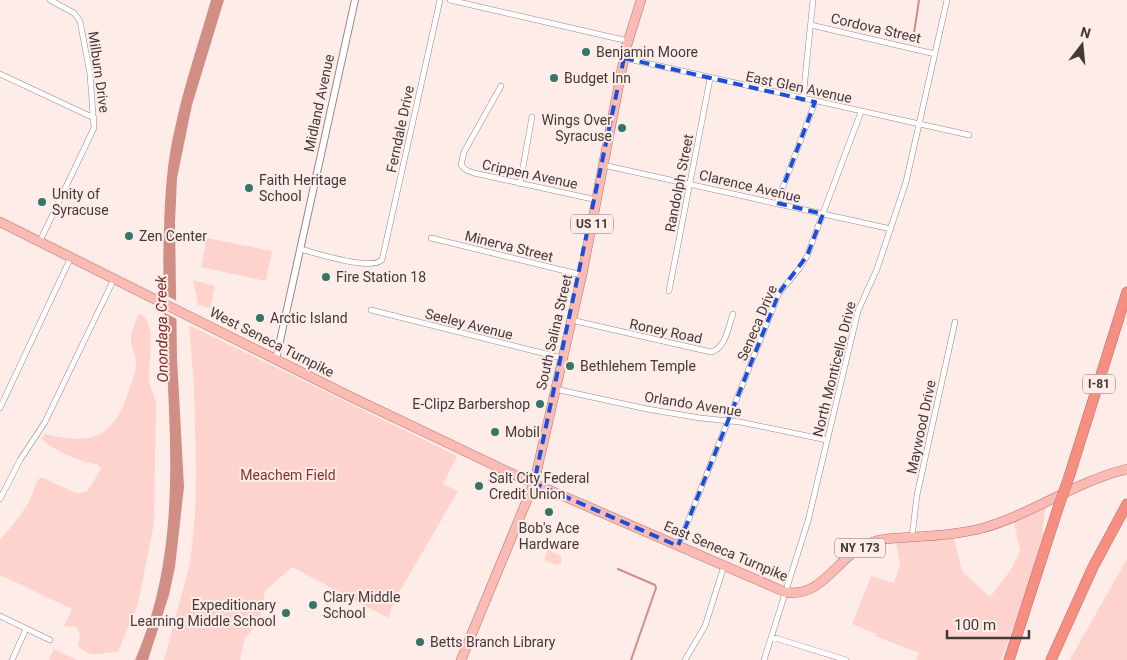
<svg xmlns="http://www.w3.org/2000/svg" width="1127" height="660" viewBox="0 0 1127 660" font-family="Roboto,sans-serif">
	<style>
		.green { fill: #ffd3cd }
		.water { fill: #d18e85 }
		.pier { fill: #feece9 }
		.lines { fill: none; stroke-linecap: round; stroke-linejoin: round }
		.stream { stroke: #d18e85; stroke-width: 2 }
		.minor-casing { stroke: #978785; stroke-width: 6 }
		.tertiary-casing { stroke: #978785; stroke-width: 8 }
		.primary-casing { stroke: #b77168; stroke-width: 10 }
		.motorway-casing { stroke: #b77168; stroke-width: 11 }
		.minor { stroke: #fff; stroke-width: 5 }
		.tertiary { stroke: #fff; stroke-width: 6 }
		.primary { stroke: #fabbb4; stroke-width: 9 }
		.motorway { stroke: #f78e82; stroke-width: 10 }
		.motorway-bridge-casing { stroke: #b77168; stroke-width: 11; stroke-linecap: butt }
		.motorway-bridge { stroke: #f78e82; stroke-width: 10 }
		.marked { fill: none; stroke: #1d4ed8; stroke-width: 4; stroke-dasharray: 10 6; stroke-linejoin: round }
		.poi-dot { fill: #337668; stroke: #feece9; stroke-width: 2 }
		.labels { text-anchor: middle; stroke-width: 4; stroke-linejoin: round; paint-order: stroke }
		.shield { fill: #feece9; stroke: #7a6f6e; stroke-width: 1 }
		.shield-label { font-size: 12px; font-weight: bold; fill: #413a39 }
		.street-label { font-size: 14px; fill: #413a39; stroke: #feece9 }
		.poi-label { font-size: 14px; fill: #413a39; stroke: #feece9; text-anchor: start }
		.park-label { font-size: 14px; fill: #84322c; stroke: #feece9 }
		.water-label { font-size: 15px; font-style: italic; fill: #7b2a24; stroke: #feece9 }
	</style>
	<rect width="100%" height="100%" fill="#feece9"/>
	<path class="green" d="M207,238l65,13 -6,30 -65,-14z
		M193,280l22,6 -5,22 -12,-3z
		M140,314l5,3 6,15 -2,49 7,21 -2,121 -16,81 -20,48c-17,0 -28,8 -40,-7l2,-10 -3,-8 -13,-1 8,-17 -72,-34v-35c10,-12 19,-22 27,-35 6,-8 7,-22 14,-28l35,16 11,-1 14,-23 -4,-5c-10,1 -52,-17 -55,-26l3,-4c45,11 68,5 83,-41 3,-9 8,-20 8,-30 0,-8 -6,-17 -5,-26 0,-7 5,-15 7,-22z
		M189,325l268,131 -14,28 15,7 -61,105 -9,22 -96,-51 -27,24 -6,31 -14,16 -5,22h-76l26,-97 5,-46 1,-46 -2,-84z
		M1046,506l-4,25 5,3 -46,126h-85l3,-7 -44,-17 1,-2 -24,-10 19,-48 23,7 6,-18 -4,-22 58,-5 8,33 28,26 20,-26 10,-20 -6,-29z
		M548,550l13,6v8l-5,1 -12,-5z
		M1127,559v101h-57l3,-6z
		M54,649l23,11h-28z"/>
	<path class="water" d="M211,0h13l-32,105 -15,73 -2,45 2,135 7,129 -9,80 -6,28 -21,65h-13c61,-138 23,-287 29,-431 1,-34 3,-68 11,-101 9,-43 24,-86 36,-128z"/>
	<path class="pier" d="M163,294l16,8v18l-16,-8z"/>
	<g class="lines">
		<path class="stream" d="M913,40l6,-40
			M618,569l37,16 1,3 -25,72"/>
		<g class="minor-casing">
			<path id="minor" d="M450,0l178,41
				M811,25l124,29
				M624,58l345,77
				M0,74l94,44
				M501,86l-37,66 -3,13 5,5 8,3 123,27
				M803,99l10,-99
				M603,165l288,64
				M520,184l12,-67
				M777,203l38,-101
				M431,238l151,37
				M40,241l54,-113 -4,-54 -10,-53 -6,-8 -24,-13
				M300,249c16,4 70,22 82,11l58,-260
				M669,291l41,-212
				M371,310l191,48
				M571,320l140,32c15,-4 17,-25 22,-38
				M555,389l92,20 53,9 40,4 87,18
				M0,408l71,-151
				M0,499l20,-39 25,-38 69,-143
				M912,537l5,-42 38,-173
				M678,546l101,-253 20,-24 8,-13 54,-144
				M0,616l50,24
				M772,637l74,23
				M12,660l14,-31
				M685,660l20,-34 19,-60
				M764,660l44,-139 50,-210 19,-42 29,-87 41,-182"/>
		</g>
		<g class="tertiary-casing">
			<path id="tertiary" d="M276,359l79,-359"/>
		</g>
		<g class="primary-casing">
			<path id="primary" d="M0,222l347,173 170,81 268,116c37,7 52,-35 82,-48 14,-6 29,-6 44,-7 24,-1 49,-3 72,-9 50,-14 93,-47 144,-59
				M461,660l73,-177 48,-208 44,-227 15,-48"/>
		</g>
		<g class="motorway-casing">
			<path id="motorway" d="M1069,477l58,-185
				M1009,660l50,-155
				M1051,660l42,-93 34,-63"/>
		</g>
		<use href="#minor" class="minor"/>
		<use href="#tertiary" class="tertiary"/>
		<use href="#primary" class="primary"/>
		<use href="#motorway" class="motorway"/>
		<g class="motorway-bridge-casing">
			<path id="motorway-bridge" d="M1059,505l10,-28"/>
		</g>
		<use href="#motorway-bridge" class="motorway-bridge"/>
	</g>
	<path class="marked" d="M624,58l191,44 -38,101 46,11 -16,42 -28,37 -101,253 -144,-63z"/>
	<g class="poi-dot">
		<circle cx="586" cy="52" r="5"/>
		<circle cx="554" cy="78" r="5"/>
		<circle cx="622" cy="128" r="5"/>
		<circle cx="249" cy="188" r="5"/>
		<circle cx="42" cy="202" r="5"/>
		<circle cx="129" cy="236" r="5"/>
		<circle cx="326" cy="277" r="5"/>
		<circle cx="260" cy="318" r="5"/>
		<circle cx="570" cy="366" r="5"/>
		<circle cx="540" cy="404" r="5"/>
		<circle cx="495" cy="432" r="5"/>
		<circle cx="479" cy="486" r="5"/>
		<circle cx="549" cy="512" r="5"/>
		<circle cx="313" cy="605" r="5"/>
		<circle cx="286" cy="613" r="5"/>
		<circle cx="420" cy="642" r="5"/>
	</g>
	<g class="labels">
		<g class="shield">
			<rect x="571" y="214.5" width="42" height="19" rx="4"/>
			<rect x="1083" y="374.5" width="32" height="19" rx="4"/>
			<rect x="835" y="538.5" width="50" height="19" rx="4"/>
		</g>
		<g class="shield-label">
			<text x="592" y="228">US 11</text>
			<text x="1099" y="388">I-81</text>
			<text x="860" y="552">NY 173</text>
		</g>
		<g class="street-label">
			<text transform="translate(876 28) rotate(13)" y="5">Cordova Street</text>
			<text transform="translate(99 72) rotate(82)" y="5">Milburn Drive</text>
			<text transform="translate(799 87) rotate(12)" y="5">East Glen Avenue</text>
			<text transform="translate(319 103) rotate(-78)" y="5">Midland Avenue</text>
			<text transform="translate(400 129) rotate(-78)" y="5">Ferndale Drive</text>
			<text transform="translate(530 174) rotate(12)" y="5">Crippen Avenue</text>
			<text transform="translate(679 183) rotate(-79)" y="5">Randolph Street</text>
			<text transform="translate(750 186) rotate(13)" y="5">Clarence Avenue</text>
			<text transform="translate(509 246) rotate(14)" y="5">Minerva Street</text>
			<text transform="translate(757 323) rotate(-67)" y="5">Seneca Drive</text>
			<text transform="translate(469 324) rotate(14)" y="5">Seeley Avenue</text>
			<text transform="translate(666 331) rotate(12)" y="5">Roney Road</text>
			<text transform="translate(554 332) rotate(-77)" y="5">South Salina Street</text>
			<text transform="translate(272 342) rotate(27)" y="5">West Seneca Turnpike</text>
			<text transform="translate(834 369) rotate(-76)" y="5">North Monticello Drive</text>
			<text transform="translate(693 404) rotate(9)" y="5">Orlando Avenue</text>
			<text transform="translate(921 427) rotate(-78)" y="5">Maywood Drive</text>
			<text transform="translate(726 551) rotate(23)" y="5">East Seneca Turnpike</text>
		</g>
		<g class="poi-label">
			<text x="596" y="57">Benjamin Moore</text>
			<text x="564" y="83">Budget Inn</text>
			<text x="612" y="125" text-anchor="end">Wings Over<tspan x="612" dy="16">Syracuse</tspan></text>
			<text x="259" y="185">Faith Heritage<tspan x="259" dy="16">School</tspan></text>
			<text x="52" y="199">Unity of<tspan x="52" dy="16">Syracuse</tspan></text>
			<text x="139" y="241">Zen Center</text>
			<text x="336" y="282">Fire Station 18</text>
			<text x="270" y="323">Arctic Island</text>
			<text x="580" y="371">Bethlehem Temple</text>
			<text x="530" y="409" text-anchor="end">E-Clipz Barbershop</text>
			<text x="505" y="437">Mobil</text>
			<text x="489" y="483">Salt City Federal<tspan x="489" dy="16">Credit Union</tspan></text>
			<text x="549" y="533" text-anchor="middle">Bob's Ace<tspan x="549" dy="16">Hardware</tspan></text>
			<text x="323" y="602">Clary Middle<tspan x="323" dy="16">School</tspan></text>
			<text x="276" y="610" text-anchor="end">Expeditionary<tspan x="276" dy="16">Learning Middle School</tspan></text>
			<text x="430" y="647">Betts Branch Library</text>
		</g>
		<g class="park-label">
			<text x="288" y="480">Meachem Field</text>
		</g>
		<g class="water-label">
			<text transform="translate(162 329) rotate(-91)" y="5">Onondaga Creek</text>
		</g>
	</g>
	<g transform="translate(1082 45) rotate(16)" stroke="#feece9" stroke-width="4" paint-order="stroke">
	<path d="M0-4L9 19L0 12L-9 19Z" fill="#413a39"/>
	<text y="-8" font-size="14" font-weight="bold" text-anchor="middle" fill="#413a39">N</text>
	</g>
	<path d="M947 630v8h82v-8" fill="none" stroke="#413a39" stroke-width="2.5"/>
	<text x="954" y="630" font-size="15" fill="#413a39" stroke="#feece9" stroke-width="4" paint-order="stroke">100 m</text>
</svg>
